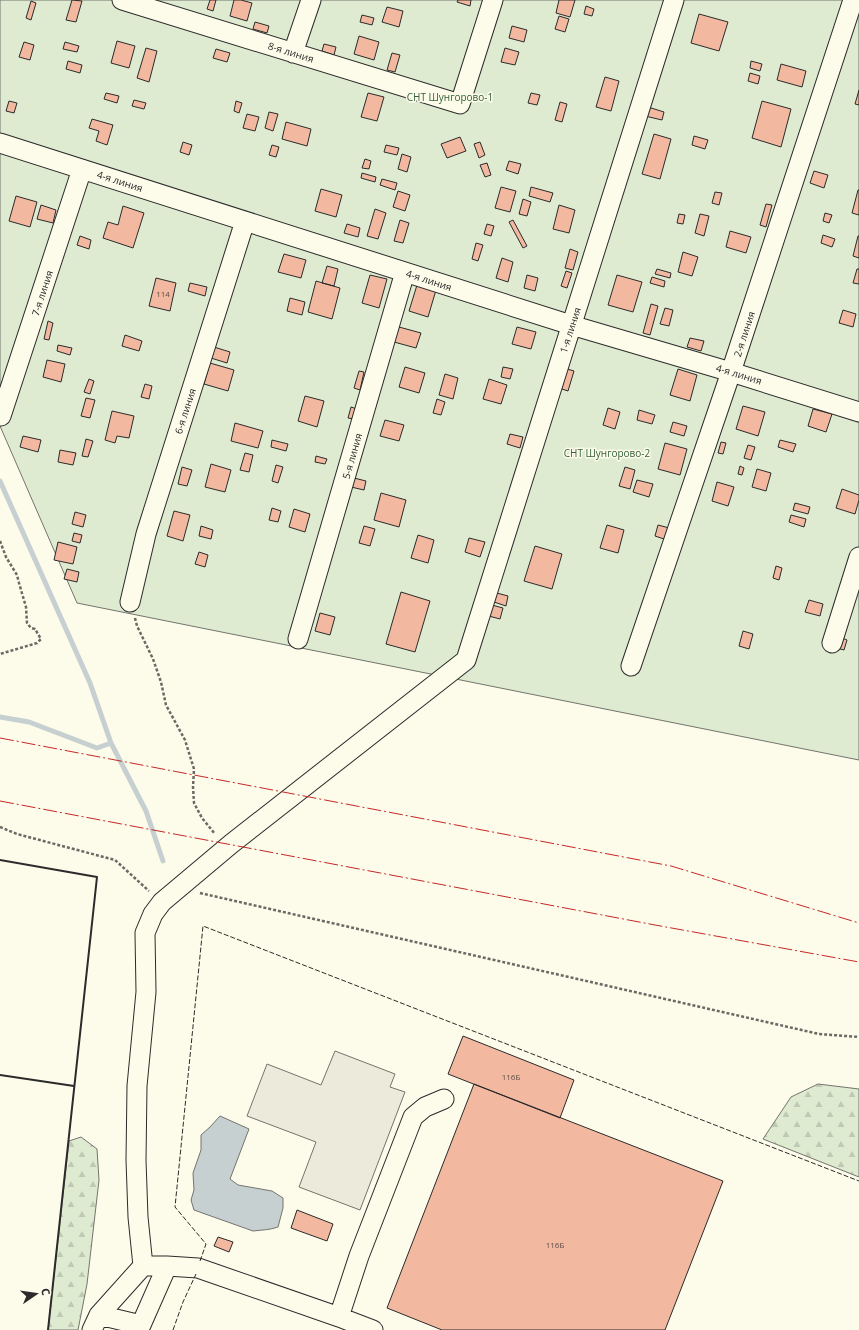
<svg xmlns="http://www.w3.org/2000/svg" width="859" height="1330" viewBox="0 0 859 1330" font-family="'Open Sans',sans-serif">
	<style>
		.forest { fill: url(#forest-firs); stroke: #74746e }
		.garden { fill: #deebd1; stroke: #74746e }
		.parking { fill: #eceadb; stroke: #74746e }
		.water { fill: #c7d0d0; stroke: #74746e }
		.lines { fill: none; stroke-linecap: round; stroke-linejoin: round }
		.stream { stroke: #c7d0d0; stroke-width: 5 }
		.building { fill: #f2b8a0; stroke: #2b2b2b }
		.minor-casing { stroke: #2b2b2b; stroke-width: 21 }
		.path { stroke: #6a6964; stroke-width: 2.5; stroke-dasharray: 3 2; stroke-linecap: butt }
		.minor { stroke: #fdfbea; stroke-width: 19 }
		.fence { stroke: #2b2b2b; stroke-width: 1; stroke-dasharray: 5 2; stroke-linecap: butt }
		.wall { stroke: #2b2b2b; stroke-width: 2 }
		.power { stroke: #c62828; stroke-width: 1; stroke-dasharray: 14 3 2 3; stroke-linecap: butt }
		.labels { text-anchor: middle; stroke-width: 3; stroke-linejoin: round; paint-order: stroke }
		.number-label { font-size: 8px; fill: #5d4e48 }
		.street-label { font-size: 10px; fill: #2b2b2b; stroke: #fdfbea }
		.park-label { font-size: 10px; fill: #34623c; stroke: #fdfbea }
	</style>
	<defs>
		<pattern id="forest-firs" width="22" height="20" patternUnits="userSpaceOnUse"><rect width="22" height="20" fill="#deebd1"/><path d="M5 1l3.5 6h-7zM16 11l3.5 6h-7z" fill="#bfcab4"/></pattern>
	</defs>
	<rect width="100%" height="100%" fill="#fdfbea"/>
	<path class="forest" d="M818,1084l41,5v88l-96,-38 28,-42z
		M81,1137l16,12 2,31 -12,104 -9,46h-30l21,-189z"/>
	<path class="garden" d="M0,0h859v760l-782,-157 -77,-177z"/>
	<path class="parking" d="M335,1051l60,23 -5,13 15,5 -45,118 -61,-23 17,-45 -69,-26 20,-52 54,21z"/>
	<path class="water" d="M220,1116l29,13 -19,50 8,6 34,6 11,7v10l-5,19c-8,3 -17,3 -25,4l-59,-21 -3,-10 3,-10 -1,-17 8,-23v-15l9,-8z"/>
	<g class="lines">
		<path class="stream" d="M0,481l90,202 21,60 35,68 17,50
			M0,717l29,5 68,26 14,-5"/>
	</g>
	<path class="building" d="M72,0l10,1 -6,21 -10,-2z
		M210,0h6l-3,11 -6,-2z
		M234,0h7l11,3 -5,18 -17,-5z
		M458,0h13l-1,6 -13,-4z
		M559,0h16l-5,17 -14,-4z
		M31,1l5,2 -5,17 -5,-2z
		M586,6l8,3 -2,7 -8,-2z
		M387,7l16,4 -4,16 -17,-5z
		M699,14l29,8 -9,29 -28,-8z
		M362,15l12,3 -2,7 -12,-3z
		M559,16l10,3 -4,13 -10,-3z
		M255,22l14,4 -2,7 -14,-4z
		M512,26l15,4 -3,12 -15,-4z
		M359,36l20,6 -5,18 -20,-6z
		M117,41l18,5 -6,22 -18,-5z
		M24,42l10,3 -4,15 -11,-3z
		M65,42l14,4 -2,6 -14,-3z
		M324,44l12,3 -2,8 -12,-4z
		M146,48l11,3 -8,31 -12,-4z
		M505,48l14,4 -4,13 -14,-3z
		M216,49l14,4 -3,9 -14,-4z
		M392,53l8,2 -5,17 -8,-2z
		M68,61l14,4 -2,8 -14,-4z
		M751,61l11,3 -2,7 -10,-3z
		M781,64l25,7 -4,16 -25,-7z
		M750,73l10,3 -2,8 -10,-3z
		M605,77l14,4 -8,30 -15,-4z
		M859,90v15l-4,-1z
		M106,93l13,3 -2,7 -13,-4z
		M368,93l16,4 -7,24 -16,-4z
		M531,93l9,2 -3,10 -9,-2z
		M134,100l12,3 -2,6 -12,-3z
		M9,101l8,2 -3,10 -8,-2z
		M236,101l6,2 -3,10 -5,-2z
		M762,101l29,8 -10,38 -29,-9z
		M560,102l7,2 -5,18 -7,-2z
		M648,107l16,5 -2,8 -17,-4z
		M269,112l9,2 -5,17 -8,-3z
		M247,114l12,3 -4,14 -12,-3z
		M92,119l21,6 -6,20 -11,-4 3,-10 -10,-3z
		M286,122l25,7 -4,17 -25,-7z
		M654,134l17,5 -11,40 -18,-5z
		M694,136l14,4 -3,9 -13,-4z
		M460,137l6,14 -19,7 -6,-14z
		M183,142l9,3 -3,10 -9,-3z
		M480,142l5,13 -6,3 -5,-14z
		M272,145l7,2 -3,10 -7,-2z
		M386,145l13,3 -2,7 -13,-3z
		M402,154l9,3 -4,15 -9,-3z
		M365,159l6,2 -2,8 -7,-1z
		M509,161l12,3 -3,10 -12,-4z
		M487,163l4,12 -6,2 -5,-12z
		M814,171l14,4 -4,13 -14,-5z
		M362,173l14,4 -1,5 -14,-4z
		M382,179l15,4 -2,7 -15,-5z
		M501,187l15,4 -6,21 -15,-4z
		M531,187l22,6 -3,9 -21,-6z
		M321,189l21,6 -6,22 -21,-6z
		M858,190h1v25l-7,-2z
		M398,191l12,4 -5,16 -12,-4z
		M715,192l7,1 -3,12 -7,-2z
		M16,196l21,6 -7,25 -21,-6z
		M523,199l8,3 -4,14 -8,-2z
		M766,204l6,1 -6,22 -6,-2z
		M41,205l15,5 -3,13 -16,-4z
		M559,205l16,5 -6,23 -16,-4z
		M123,206l21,7 -11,35 -30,-10 5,-16 10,3z
		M375,209l11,4 -8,26 -11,-3z
		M825,213l7,2 -3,8 -6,-2z
		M679,214l6,1 -2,9 -6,-1z
		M700,214l9,2 -5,20 -9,-3z
		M400,220l9,3 -6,20 -9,-2z
		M513,220l14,26 -4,2 -14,-26z
		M347,224l13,4 -2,9 -14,-4z
		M487,224l7,2 -3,10 -7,-2z
		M730,231l21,6 -5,16 -20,-6z
		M823,235l12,4 -3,8 -11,-4z
		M80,236l11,4 -2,9 -12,-4z
		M858,236h1v22l-6,-2z
		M476,243l7,2 -5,16 -6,-2z
		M570,249l8,3 -5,18 -8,-2z
		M683,252l15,5 -6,19 -14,-4z
		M284,254l22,6 -5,18 -23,-6z
		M502,258l11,4 -5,20 -12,-4z
		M327,266l11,3 -4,17 -12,-3z
		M657,269l14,4 -1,5 -15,-4z
		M857,269h2v15l-6,-1z
		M566,271l6,2 -5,15 -6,-2z
		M370,275l17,4 -8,29 -17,-5z
		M527,275l11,3 -3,13 -11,-3z
		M617,275l25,7 -9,30 -25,-7z
		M652,277l13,4 -1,6 -14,-4z
		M156,278l20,5 -6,28 -21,-5z
		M316,281l24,7 -8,31 -24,-7z
		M190,283l17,4 -2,9 -17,-5z
		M417,285l19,5 -8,27 -19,-6z
		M290,298l15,4 -3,13 -15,-4z
		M651,304l7,2 -8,29 -7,-2z
		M665,308l8,2 -4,16 -9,-2z
		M843,310l13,4 -3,13 -14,-4z
		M48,321l5,2 -4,17 -5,-1z
		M399,327l22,6 -5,15 -22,-6z
		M517,327l19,5 -5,17 -19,-5z
		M125,335l17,6 -3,10 -17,-5z
		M690,338l14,3 -3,10 -14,-4z
		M58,345l14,3 -2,7 -13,-4z
		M214,347l16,5 -3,11 -16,-5z
		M47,360l18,4 -4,18 -18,-5z
		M210,363l24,7 -6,21 -24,-7z
		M405,367l20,6 -6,20 -20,-6z
		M503,367l10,2 -3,10 -9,-2z
		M564,368l10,3 -6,20 -9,-3z
		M678,369l19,6 -7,26 -20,-6z
		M359,371l5,1 -4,18 -6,-2z
		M445,374l13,4 -5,21 -14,-4z
		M89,379l5,2 -4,13 -6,-2z
		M489,379l18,6 -6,19 -18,-5z
		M145,384l7,2 -3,13 -8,-2z
		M305,396l19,5 -7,26 -19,-6z
		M86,398l9,2 -5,18 -9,-2z
		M437,399l8,3 -4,13 -8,-2z
		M743,406l22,6 -7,24 -22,-7z
		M351,407l6,2 -3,10 -6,-1z
		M608,408l12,4 -5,17 -12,-4z
		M813,409l19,5 -6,18 -18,-6z
		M639,410l16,5 -3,9 -15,-4z
		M112,411l22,5 -5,22 -12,-2 -2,7 -10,-3z
		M385,420l19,5 -5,16 -19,-5z
		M673,422l14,4 -3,10 -14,-4z
		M235,423l28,8 -5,17 -27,-7z
		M510,434l13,3 -3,11 -13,-4z
		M23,436l18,4 -3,12 -18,-5z
		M86,439l7,2 -5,16 -6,-1z
		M272,440l16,4 -2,7 -15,-4z
		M780,440l16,4 -3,8 -15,-5z
		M721,442l5,1 -3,11 -5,-1z
		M665,443l22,6 -7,26 -22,-6z
		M748,445l7,2 -4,13 -7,-2z
		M60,450l16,3 -3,12 -15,-3z
		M245,453l8,2 -4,17 -9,-2z
		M316,456l11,3 -2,5 -10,-2z
		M211,464l20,6 -6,22 -20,-5z
		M276,465l7,2 -5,16 -6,-2z
		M740,466l4,2 -2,7 -4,-1z
		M182,467l10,3 -5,16 -9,-2z
		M625,467l10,3 -5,19 -11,-3z
		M757,469l14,4 -5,18 -14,-4z
		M354,478l12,3 -2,9 -13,-3z
		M637,480l16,4 -4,13 -16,-5z
		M717,482l17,5 -6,19 -16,-5z
		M842,489l17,6v5l-4,14 -19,-6z
		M381,493l25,7 -7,27 -25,-7z
		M795,503l15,4 -2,7 -15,-4z
		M272,508l9,3 -3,11 -9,-2z
		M294,509l16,5 -5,18 -16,-5z
		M174,511l16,4 -7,26 -16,-5z
		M75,512l11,3 -3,12 -11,-3z
		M791,515l15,4 -2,8 -15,-5z
		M607,525l17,5 -6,23 -18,-5z
		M658,525l15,4 -3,12 -15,-5z
		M201,526l12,4 -2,9 -12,-3z
		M364,526l11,3 -5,17 -11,-3z
		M74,533l8,2 -2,8 -8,-2z
		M418,535l16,5 -6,23 -17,-5z
		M469,538l16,4 -5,15 -15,-5z
		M58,542l19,5 -4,17 -19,-4z
		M535,546l27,8 -10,35 -28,-8z
		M199,552l9,3 -3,12 -10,-3z
		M776,566l6,2 -3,12 -6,-2z
		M67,569l12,3 -2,10 -13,-3z
		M401,592l29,9 -15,51 -29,-8z
		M493,592l15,4 -2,10 -15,-5z
		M809,600l14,4 -3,12 -15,-4z
		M488,604l15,4 -3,11 -15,-4z
		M320,613l15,4 -5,18 -15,-4z
		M743,631l10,3 -4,15 -10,-3z
		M840,637l7,3 -3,10 -7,-2z
		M463,1036l111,44 -14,38 -112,-44z
		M474,1084l249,97 -58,149h-223l-55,-22z
		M297,1210l36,14 -6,17 -36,-13z
		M218,1237l15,5 -4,10 -15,-6z"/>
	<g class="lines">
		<g class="minor-casing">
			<path id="minor" d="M122,0l338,104 33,-104
				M293,53l18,-53
				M0,143l571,182 160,47 128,40
				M1,416l81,-247
				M130,602l16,-68 99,-313
				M298,639l107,-367
				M832,643l27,-86
				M631,666l100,-294 122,-372
				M143,1266h24l31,2 141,49 34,13
				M99,1315l42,10 26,-59
				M339,1317l20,-61 54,-139 12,-10 19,-8
				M92,1330l7,-15 44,-49 -5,-49 -2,-57 1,-74 9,-94 -1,-59 8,-19 9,-12 69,-58 235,-184 208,-660"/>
		</g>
		<path class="path" d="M0,541l6,16 11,18 2,8 7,24 1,16 4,5 4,1 6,10 -4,4 -37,11
			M135,618l2,8 16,33 8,23 5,23 19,35 9,29 -1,18 1,16 8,15 13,16
			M0,827l17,7 98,26 34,31
			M200,893l619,141 40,3"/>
		<use href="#minor" class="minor"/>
		<path class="fence" d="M200,1261l6,-17 -31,-37 28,-281 656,255
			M173,1330l10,-28 13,-28"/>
		<path class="wall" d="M0,860l97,17 -49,453
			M0,1075l74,11"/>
		<path class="power" d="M0,738l671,128 188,57
			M0,801l655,124 204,37"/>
	</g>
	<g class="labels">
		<g class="number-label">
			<text x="163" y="297">114</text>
			<text x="511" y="1080">116Б</text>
			<text x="555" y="1248">116Б</text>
		</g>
		<g class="street-label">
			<text transform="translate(291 52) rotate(17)" y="4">8-я линия</text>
			<text transform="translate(120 181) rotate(18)" y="4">4-я линия</text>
			<text transform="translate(429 280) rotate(18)" y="4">4-я линия</text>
			<text transform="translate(42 293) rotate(-72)" y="4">7-я линия</text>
			<text transform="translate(570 330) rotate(-72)" y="4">1-я линия</text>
			<text transform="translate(744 334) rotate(-72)" y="4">2-я линия</text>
			<text transform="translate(739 374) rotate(17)" y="4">4-я линия</text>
			<text transform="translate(185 411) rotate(-72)" y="4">6-я линия</text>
			<text transform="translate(352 456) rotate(-74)" y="4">5-я линия</text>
		</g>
		<g class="park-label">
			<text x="450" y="101">СНТ Шунгорово-1</text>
			<text x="607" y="457">СНТ Шунгорово-2</text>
		</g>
	</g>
	<g transform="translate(36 1294) rotate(77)" stroke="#fdfbea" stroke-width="3" paint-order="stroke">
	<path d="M0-3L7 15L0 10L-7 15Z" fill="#2b2b2b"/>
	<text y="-6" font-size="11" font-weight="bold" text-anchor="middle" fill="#2b2b2b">С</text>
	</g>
</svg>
